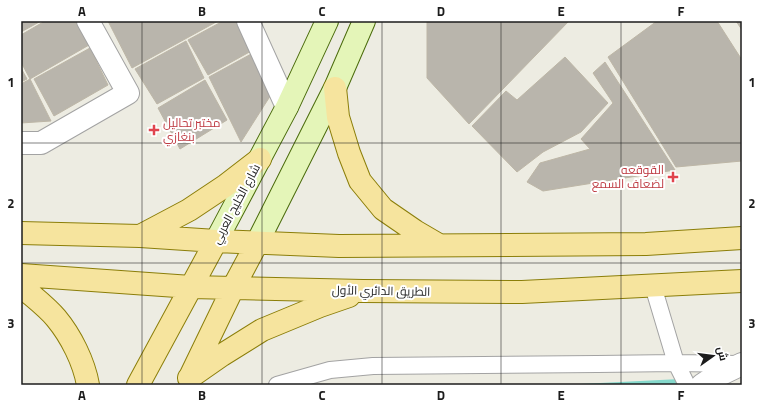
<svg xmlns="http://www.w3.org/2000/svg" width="763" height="406" viewBox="0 0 763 406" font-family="'Titillium Web',Cairo,sans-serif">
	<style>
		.pitch { fill: #84d8cb }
		.building { fill: #b9b5ac; stroke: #bdb6a6 }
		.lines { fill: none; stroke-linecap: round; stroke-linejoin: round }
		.lane-casing { stroke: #a3a3a3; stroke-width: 18 }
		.street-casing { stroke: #a3a3a3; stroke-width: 24 }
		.secondary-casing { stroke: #4a6b0b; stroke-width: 24 }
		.primary-casing { stroke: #8b7e09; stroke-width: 24 }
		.lane { stroke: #fff; stroke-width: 16 }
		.street { stroke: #fff; stroke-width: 22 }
		.secondary { stroke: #e4f5b8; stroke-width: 22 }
		.primary { stroke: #f6e49e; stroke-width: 22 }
		.grid { fill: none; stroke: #1c1c1c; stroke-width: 1; stroke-opacity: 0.55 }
		.health-dot { fill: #e0444e; stroke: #fff; stroke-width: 1.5 }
		.labels { text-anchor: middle; stroke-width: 4; stroke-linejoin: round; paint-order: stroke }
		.health-label { font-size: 12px; fill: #be3a42; stroke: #fff; text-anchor: start }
		.street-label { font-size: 12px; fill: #1c1c1c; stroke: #fff }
		.neatline { fill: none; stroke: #1c1c1c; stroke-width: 1.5 }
		.grid-label { font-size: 13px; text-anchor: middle; font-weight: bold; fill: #1c1c1c }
	</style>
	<rect width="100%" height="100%" fill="#edece2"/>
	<path class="pitch" d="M680,379l-5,6h-115z"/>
	<path class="building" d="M21,21h20l-20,11z
		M45,21h30l14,24 -59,34 -9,-17v-27z
		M108,21h110l-86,47z
		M223,21h16l14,29 -45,25 -20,-35z
		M427,21h142l-100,103 -42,-46z
		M657,21h60l25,39v101l-66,6 -68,-110z
		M736,21h6v9z
		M186,41l18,37 -47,26 -22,-35z
		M90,48l18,37 -54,31 -20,-37z
		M253,53l21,37 -33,52 -32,-65z
		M565,57l43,46 -27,29 -38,20 -26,20 -45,-46 34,-35 11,9z
		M605,62l70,108 -132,21 -16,-9 13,-19 50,-14 -9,-10 32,-36 -20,-30z
		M21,68l6,11 -6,3z
		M30,79l21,42 -30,2v-39z
		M205,80l22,40 -47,29 -22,-41z"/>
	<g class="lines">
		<g class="lane-casing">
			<path id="lane" d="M653,286l23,77 11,22
				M277,385l53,-15 43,-4 224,-2 79,-1 63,1"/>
		</g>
		<g class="street-casing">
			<path id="street" d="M248,21l39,86
				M21,143h20l87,-50 -40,-72
				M702,385l9,-6 31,-15"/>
		</g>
		<g class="secondary-casing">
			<path id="secondary" d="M216,241l71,-134 40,-86
				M257,243l78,-155 29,-67"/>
		</g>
		<g class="primary-casing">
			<path id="primary" d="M335,88l3,29 11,36 11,28 23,28 32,22 24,14
				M21,233l119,3 76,5 123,5 307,-2 96,-6
				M140,236l49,-26 36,-24 35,-27
				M21,275l170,12 172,4 159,1 220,-11
				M21,286c11,10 25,20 35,32 15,18 28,44 32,67
				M190,377l43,-89 24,-45
				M189,378l33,-23 40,-25 58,-24 29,-10
				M138,385l78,-144"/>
		</g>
		<use href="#lane" class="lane"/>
		<use href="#street" class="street"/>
		<use href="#secondary" class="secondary"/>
		<use href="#primary" class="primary"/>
	</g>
	<path class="grid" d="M142,21v364M262,21v364M382,21v364M501,21v364M621,21v364M21,143h721M21,263h721"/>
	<g class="health-dot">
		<path d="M152 124h4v4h4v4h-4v4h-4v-4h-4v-4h4z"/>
		<path d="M671 171h4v4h4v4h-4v4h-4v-4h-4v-4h4z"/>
	</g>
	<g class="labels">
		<g class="health-label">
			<text x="163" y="127">مختبر تحاليل<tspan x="163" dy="14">بنغازي</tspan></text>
			<text x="664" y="174" text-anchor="end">القوقعه<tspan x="664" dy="14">لضعاف السمع</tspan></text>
		</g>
		<g class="street-label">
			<text transform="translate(236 204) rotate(-62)" y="4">شارع الخليج العربي</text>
			<text transform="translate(381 291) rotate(1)" y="4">الطريق الدائري الأول</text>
		</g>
	</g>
	<rect width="763" height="406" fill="none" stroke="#ffffff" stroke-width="44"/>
	<g transform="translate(713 356) rotate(76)" stroke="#ffffff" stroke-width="3" paint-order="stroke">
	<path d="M0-3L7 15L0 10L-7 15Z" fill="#1c1c1c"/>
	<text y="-6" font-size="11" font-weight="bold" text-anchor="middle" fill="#1c1c1c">ش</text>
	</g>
	<rect x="22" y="22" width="719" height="362" class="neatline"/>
	<g class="grid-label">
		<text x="82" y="16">A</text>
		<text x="202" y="16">B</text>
		<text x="322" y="16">C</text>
		<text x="441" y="16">D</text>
		<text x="561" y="16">E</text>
		<text x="681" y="16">F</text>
		<text x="11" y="87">1</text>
		<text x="752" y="87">1</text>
		<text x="11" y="208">2</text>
		<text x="752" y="208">2</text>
		<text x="11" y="328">3</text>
		<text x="752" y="328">3</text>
		<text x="82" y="400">A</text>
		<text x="202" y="400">B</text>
		<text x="322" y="400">C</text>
		<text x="441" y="400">D</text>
		<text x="561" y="400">E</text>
		<text x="681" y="400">F</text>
	</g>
</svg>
